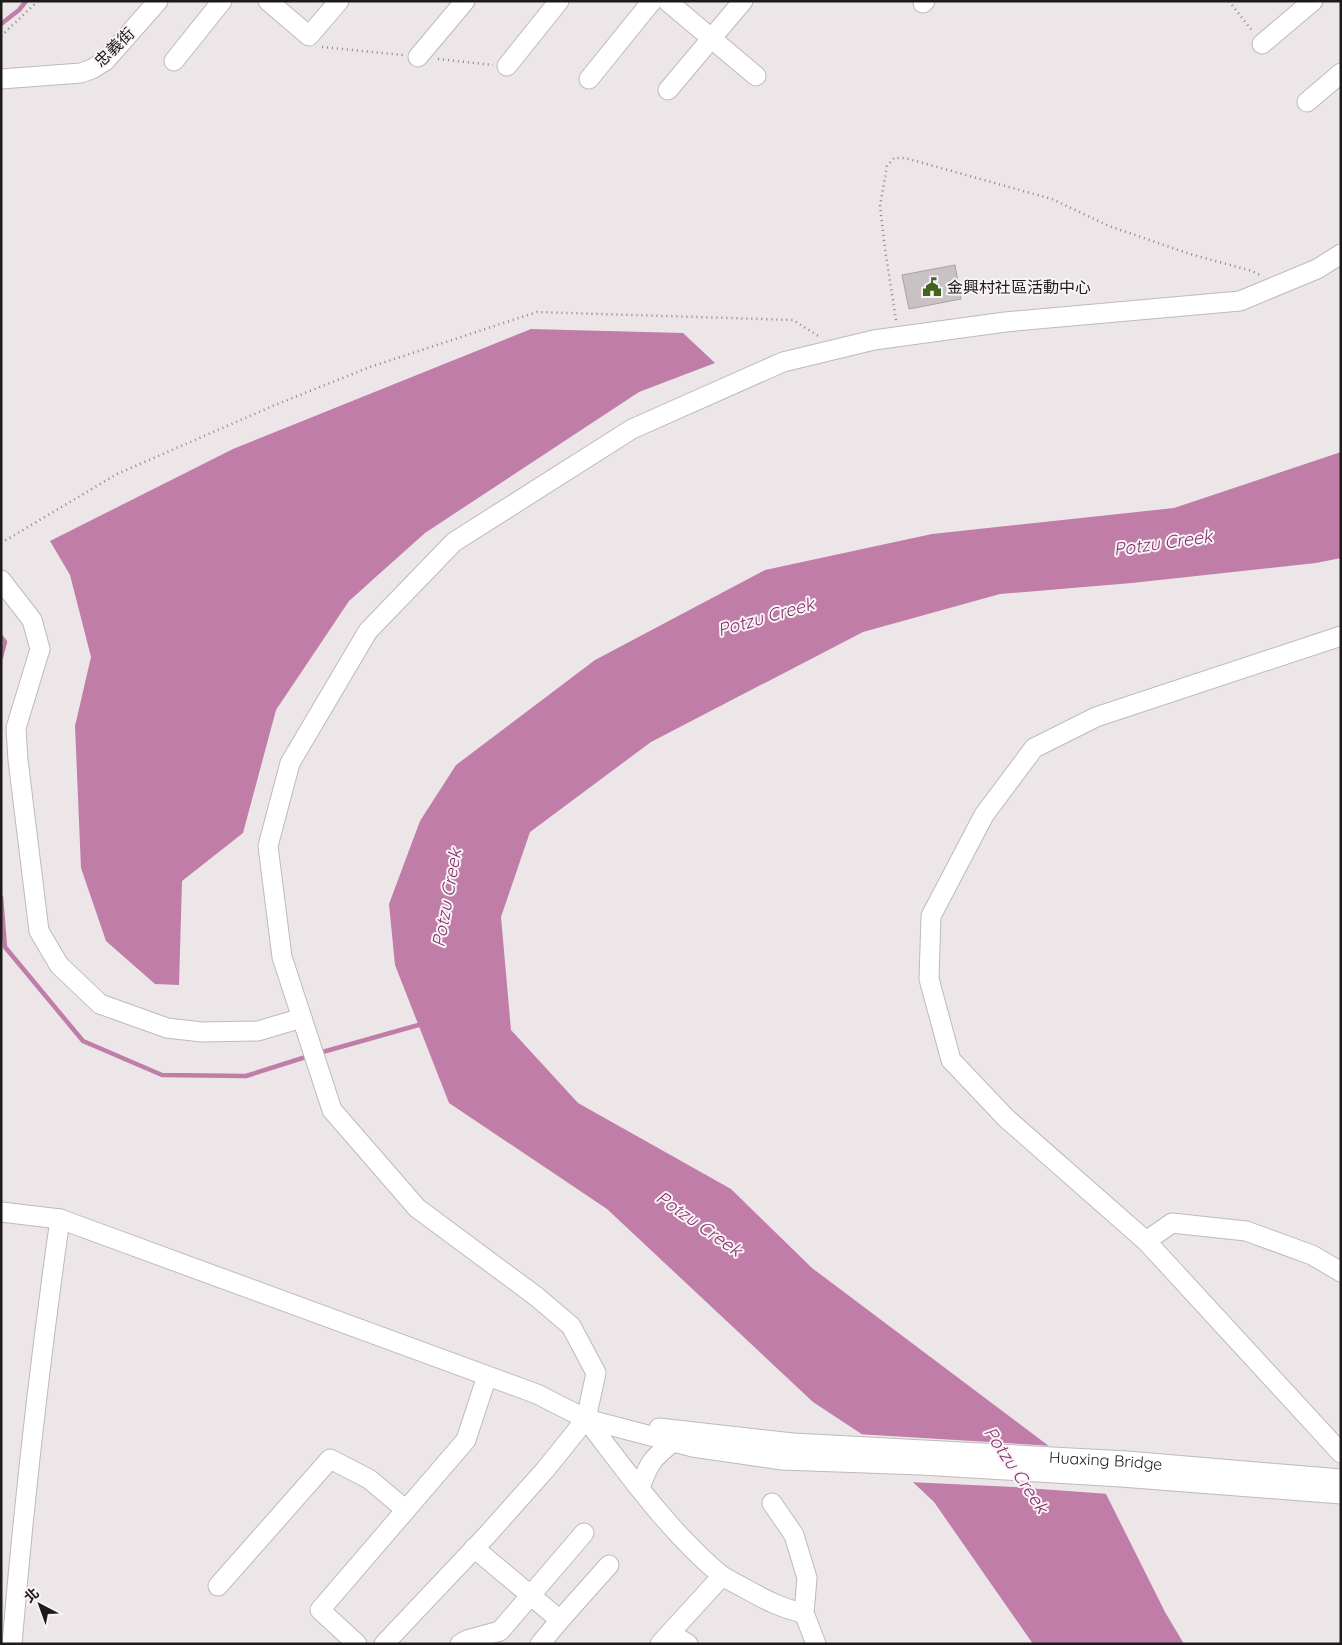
<svg xmlns="http://www.w3.org/2000/svg" width="1342" height="1645" viewBox="0 0 1342 1645" font-family="Quicksand,'Noto Sans TC',sans-serif">
	<style>
		.water { fill: #c07da7 }
		.pier { fill: #ece6e9 }
		.lines { fill: none; stroke-linecap: round; stroke-linejoin: round }
		.stream { stroke: #c07da7; stroke-width: 4.5 }
		.building { fill: #c8c2c5; stroke: #a9a3a6 }
		.minor-casing { stroke: #bfb9bc; stroke-width: 21 }
		.path { stroke: #898487; stroke-width: 2.5; stroke-dasharray: 1 4; stroke-linecap: butt }
		.minor { stroke: #fff; stroke-width: 19 }
		.labels { text-anchor: middle; stroke-width: 4; stroke-linejoin: round; paint-order: stroke }
		.street-label { font-size: 16px; fill: #1d1a1c; stroke: #f9f3f7 }
		.poi-label { font-size: 16px; fill: #1d1a1c; stroke: #f9f3f7; text-anchor: start }
		.water-label { font-size: 18px; font-style: italic; fill: #823168; stroke: #f9f3f7 }
	</style>
	<rect width="100%" height="100%" fill="#ece6e9"/>
	<path class="water" d="M531,329l152,4 32,30 -76,29 -214,141 -76,68 -73,109 -33,123 -61,48 -3,104 -24,-1 -49,-43 -25,-73 -6,-142 16,-69 -21,-82 -20,-34 183,-92z
		M1341,452v106l-25,5 -184,20 -132,11 -137,38 -212,110 -121,90 -29,85 10,113 67,73 153,86 81,79 290,218 63,126 19,32h-151l-99,-142 -71,-67 -50,-33 -206,-193 -158,-106 -54,-138 -6,-61 31,-83 36,-56 139,-105 170,-90 167,-36 242,-26z"/>
	<path class="pier" d="M857,1434l196,12 51,38 5,10 -95,-7 -105,-5z"/>
	<g class="lines">
		<path class="stream" d="M1,24l18,-14 7,-9
			M1,637l4,5 -4,15
			M1,897l4,50 78,94 79,34 84,1 63,-20
			M319,1053l103,-29"/>
	</g>
	<path class="building" d="M955,265l6,34 -52,10 -7,-34z"/>
	<g class="lines">
		<g class="minor-casing">
			<g id="minor">
				<path d="M268,1l41,35 30,-35"/>
				<path d="M667,1l89,75"/>
				<path d="M923,3l2,-2"/>
				<path d="M1262,44l51,-43"/>
				<path d="M418,57l47,-56"/>
				<path d="M174,61l48,-60"/>
				<path d="M507,66l52,-65"/>
				<path d="M1,79l80,-6 11,-4 13,-8 53,-60"/>
				<path d="M589,79l63,-78"/>
				<path d="M668,90l75,-89"/>
				<path d="M1307,102l34,-29"/>
				<path d="M1,580l31,40 8,29 -24,79 2,32 21,171 20,34 41,39 67,24 35,4 56,-1 44,-13"/>
				<path d="M1341,636l-245,81 -62,31 -50,67 -53,101 -2,63 22,81 55,58 140,123 26,-18 74,8 66,24 29,17"/>
				<path d="M1,1212l59,7 477,175 49,25 107,28 89,13 139,5 200,12 220,17"/>
				<path d="M1146,1241l195,212"/>
				<path d="M586,1419c41,53 83,113 135,156 7,5 16,9 23,13 20,11 38,21 60,25"/>
				<path id="s1" d="M659,1428l134,15 334,18 214,18"/>
				<path d="M640,1488c9,-26 12,-29 34,-47"/>
				<path d="M772,1503l22,32 13,43 -3,35 12,31"/>
				<path d="M474,1548l86,72 -20,24"/>
				<path d="M218,1586l112,-127 39,20 37,31"/>
				<path d="M560,1620l49,-55"/>
				<path d="M670,1633l18,11"/>
				<path d="M12,1644c12,-142 28,-284 48,-425"/>
				<path d="M357,1644l-37,-34 146,-170 21,-64"/>
				<path d="M384,1644l104,-110 57,-64 41,-51 10,-46 -25,-47 -34,-29 -120,-89 -85,-98 -50,-153 -14,-111 22,-83 78,-132 86,-89 178,-113 151,-67 91,-22 131,-18 235,-21 77,-32 24,-15"/>
				<path d="M460,1644l7,-4 33,-9 84,-98"/>
				<path d="M660,1644l62,-68"/>
			</g>
		</g>
		<path class="path" d="M1229,1l24,31
			M1,36l37,-35
			M322,47l81,8
			M438,59l55,6
			M896,320l-11,-71 -5,-43 7,-40 7,-8h11l147,41 57,27 81,28 62,17 8,4
			M1,543l116,-69 158,-69 95,-38 167,-55 256,8 27,17"/>
		<use href="#minor" class="minor"/>
	</g>
	<defs>
		<g id="civic-bare" transform="scale(1.5)"><path d="M-.6-6.5H3V-4.5H.6V-3L4-1V1h2V6H-6V1h2V-1L-.6-3ZM-1.2 2.5V6h2.4V2.5Z" fill="#42651d" stroke="#f9f3f7" stroke-width="2.5" paint-order="stroke"/></g>
	</defs>
	<g fill-rule="evenodd">
		<use href="#civic-bare" x="932" y="287"/>
	</g>
	<g class="labels">
		<g class="street-label">
			<text transform="translate(114 47) rotate(-44)" y="6">忠義街</text>
			<text dy="6" stroke="none"><textPath href="#s1" startOffset="448">Huaxing Bridge</textPath></text>
		</g>
		<g class="poi-label">
			<text x="947" y="293">金興村社區活動中心</text>
		</g>
		<g class="water-label">
			<text transform="translate(1163 543) rotate(-8)" y="6">Potzu Creek</text>
			<text transform="translate(766 617) rotate(-16)" y="6">Potzu Creek</text>
			<text transform="translate(447 898) rotate(-80)" y="6">Potzu Creek</text>
			<text transform="translate(699 1224) rotate(35)" y="6">Potzu Creek</text>
			<text transform="translate(1016 1470) rotate(56)" y="6">Potzu Creek</text>
		</g>
	</g>
	<rect width="1342" height="1645" fill="none" stroke="#1d1a1c" stroke-width="5"/>
	<g transform="translate(40 1605) rotate(319)" stroke="#f9f3f7" stroke-width="4" paint-order="stroke">
	<path d="M0-4L9 19L0 12L-9 19Z" fill="#1d1a1c"/>
	<text y="-8" font-size="14" font-weight="bold" text-anchor="middle" fill="#1d1a1c">北</text>
	</g>
</svg>
